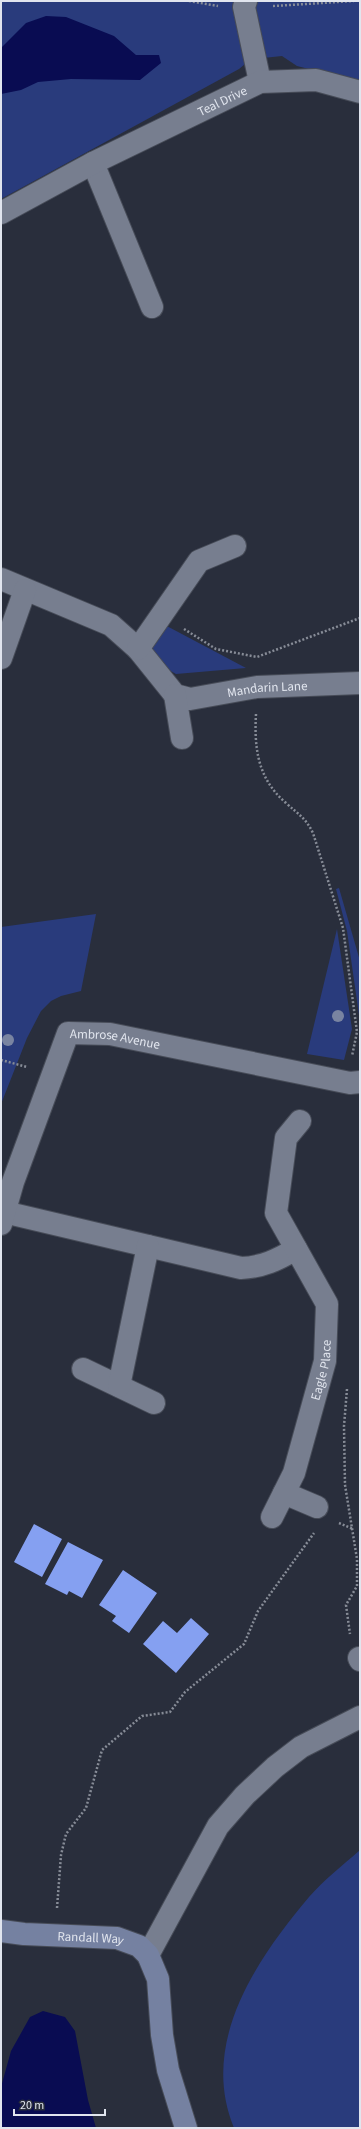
<svg xmlns="http://www.w3.org/2000/svg" width="361" height="2129" viewBox="0 0 361 2129" font-family="'Source Sans 3',sans-serif">
	<style>
		.green { fill: #293b7c }
		.water { fill: #090c52 }
		.building { fill: #85a0f1 }
		.lines { fill: none; stroke-linecap: round; stroke-linejoin: round }
		.street-casing { stroke: #474c58; stroke-width: 24 }
		.secondary-casing { stroke: #474c58; stroke-width: 24 }
		.path { stroke: #878c97; stroke-width: 2.5; stroke-dasharray: 2 2; stroke-linecap: butt }
		.street { stroke: #777e8f; stroke-width: 22 }
		.secondary { stroke: #7581a1; stroke-width: 22 }
		.tree { fill: #7984a1 }
		.labels { text-anchor: middle; stroke-width: 4; stroke-linejoin: round; paint-order: stroke }
		.street-label { font-size: 13px; fill: #e1e5ee; stroke: #292e3c }
	</style>
	<rect width="100%" height="100%" fill="#292e3c"/>
	<path class="green" d="M1,1h359v81l-63,-16 -15,-10 -36,4 -1,4 -6,5 -238,130z
		M163,624l83,44 -70,6 -16,-9 -8,-9 -1,-14z
		M339,888l21,73v61l-13,-91 -11,-42z
		M96,914l-15,77 -20,5 -10,5 -10,10 -14,27 -26,66v-177z
		M337,929l15,100 -8,31 -37,-6z
		M360,1850v278h-126c-35,-85 22,-168 75,-231 15,-17 34,-32 51,-47z"/>
	<path class="water" d="M46,16l20,1 48,19 22,19h23l2,8 -21,17 -69,-1 -33,3 -17,8 -20,4v-46l25,-25z
		M43,2011l22,6 10,14 13,69 8,28h-95v-41l10,-36 19,-34z"/>
	<path class="building" d="M34,1524l28,15 -20,38 -28,-15z
		M68,1542l35,18 -21,38 -13,-7 -2,4 -22,-11z
		M123,1570l34,23 -28,40 -17,-12 4,-5 -17,-11z
		M191,1618l18,16 -33,39 -33,-29 20,-23 14,12z"/>
	<g class="lines">
		<g class="street-casing">
			<g id="street">
				<path d="M246,1l-2,6 16,75"/>
				<path d="M93,163l59,144"/>
				<path id="s1" d="M1,213l92,-50 167,-81 56,-2 44,12"/>
				<path id="s2" d="M1,579l110,46 27,24 37,46 15,4 67,-12 103,-4"/>
				<path d="M138,649l61,-88 36,-15"/>
				<path d="M1,658l24,-68"/>
				<path d="M175,695l7,43"/>
				<path d="M4,1212l237,56c22,-1 36,-8 55,-19"/>
				<path id="s3" d="M1,1224l12,-42 55,-149 42,1 240,49 10,-1"/>
				<path d="M83,1369l71,34"/>
				<path d="M119,1386l29,-140"/>
				<path d="M284,1493l33,14"/>
				<path id="s4" d="M272,1517l22,-44 31,-112 2,-57 -51,-91 10,-75 14,-17"/>
				<path d="M359,1658l1,2"/>
				<path d="M148,1955l70,-129 27,-31 30,-28 26,-20 59,-30"/>
			</g>
		</g>
		<g class="secondary-casing">
			<g id="secondary">
				<path id="s5" d="M1,1931l23,3 93,4 22,8 9,9 10,24 4,56 6,35 18,58"/>
			</g>
		</g>
		<path class="path" d="M189,1l29,5
			M273,6l81,-5
			M184,629l32,20 41,8 103,-39
			M256,714c-2,35 2,65 30,89 13,12 19,14 27,30l30,95 14,104 -5,24
			M1,1060l26,7
			M347,1389l-3,37 1,59 12,74v27l-11,19 4,29
			M339,1523l14,6
			M57,1908l4,-53 5,-21 20,-26 16,-58 40,-34 28,-4 15,-20 59,-48 14,-33 56,-78"/>
		<use href="#street" class="street"/>
		<use href="#secondary" class="secondary"/>
	</g>
	<g class="tree">
		<circle cx="338" cy="1016" r="6"/>
		<circle cx="8" cy="1040" r="6"/>
	</g>
	<g class="labels">
		<g class="street-label">
			<text dy="5" stroke="none"><textPath href="#s1" startOffset="248">Teal Drive</textPath></text>
			<text dy="5" stroke="none"><textPath href="#s2" startOffset="308">Mandarin Lane</textPath></text>
			<text dy="5" stroke="none"><textPath href="#s3" startOffset="250">Ambrose Avenue</textPath></text>
			<text dy="5" stroke="none"><textPath href="#s4" startOffset="156">Eagle Place</textPath></text>
			<text dy="5" stroke="none"><textPath href="#s5" startOffset="90">Randall Way</textPath></text>
		</g>
	</g>
	<rect width="361" height="2129" fill="none" stroke="#e1e5ee" stroke-width="4"/>
	<path d="M14 2109v6h91v-6" fill="none" stroke="#e1e5ee" stroke-width="2"/>
	<text x="20" y="2109" font-size="12" fill="#e1e5ee" stroke="#292e3c" stroke-width="3" paint-order="stroke">20 m</text>
</svg>
